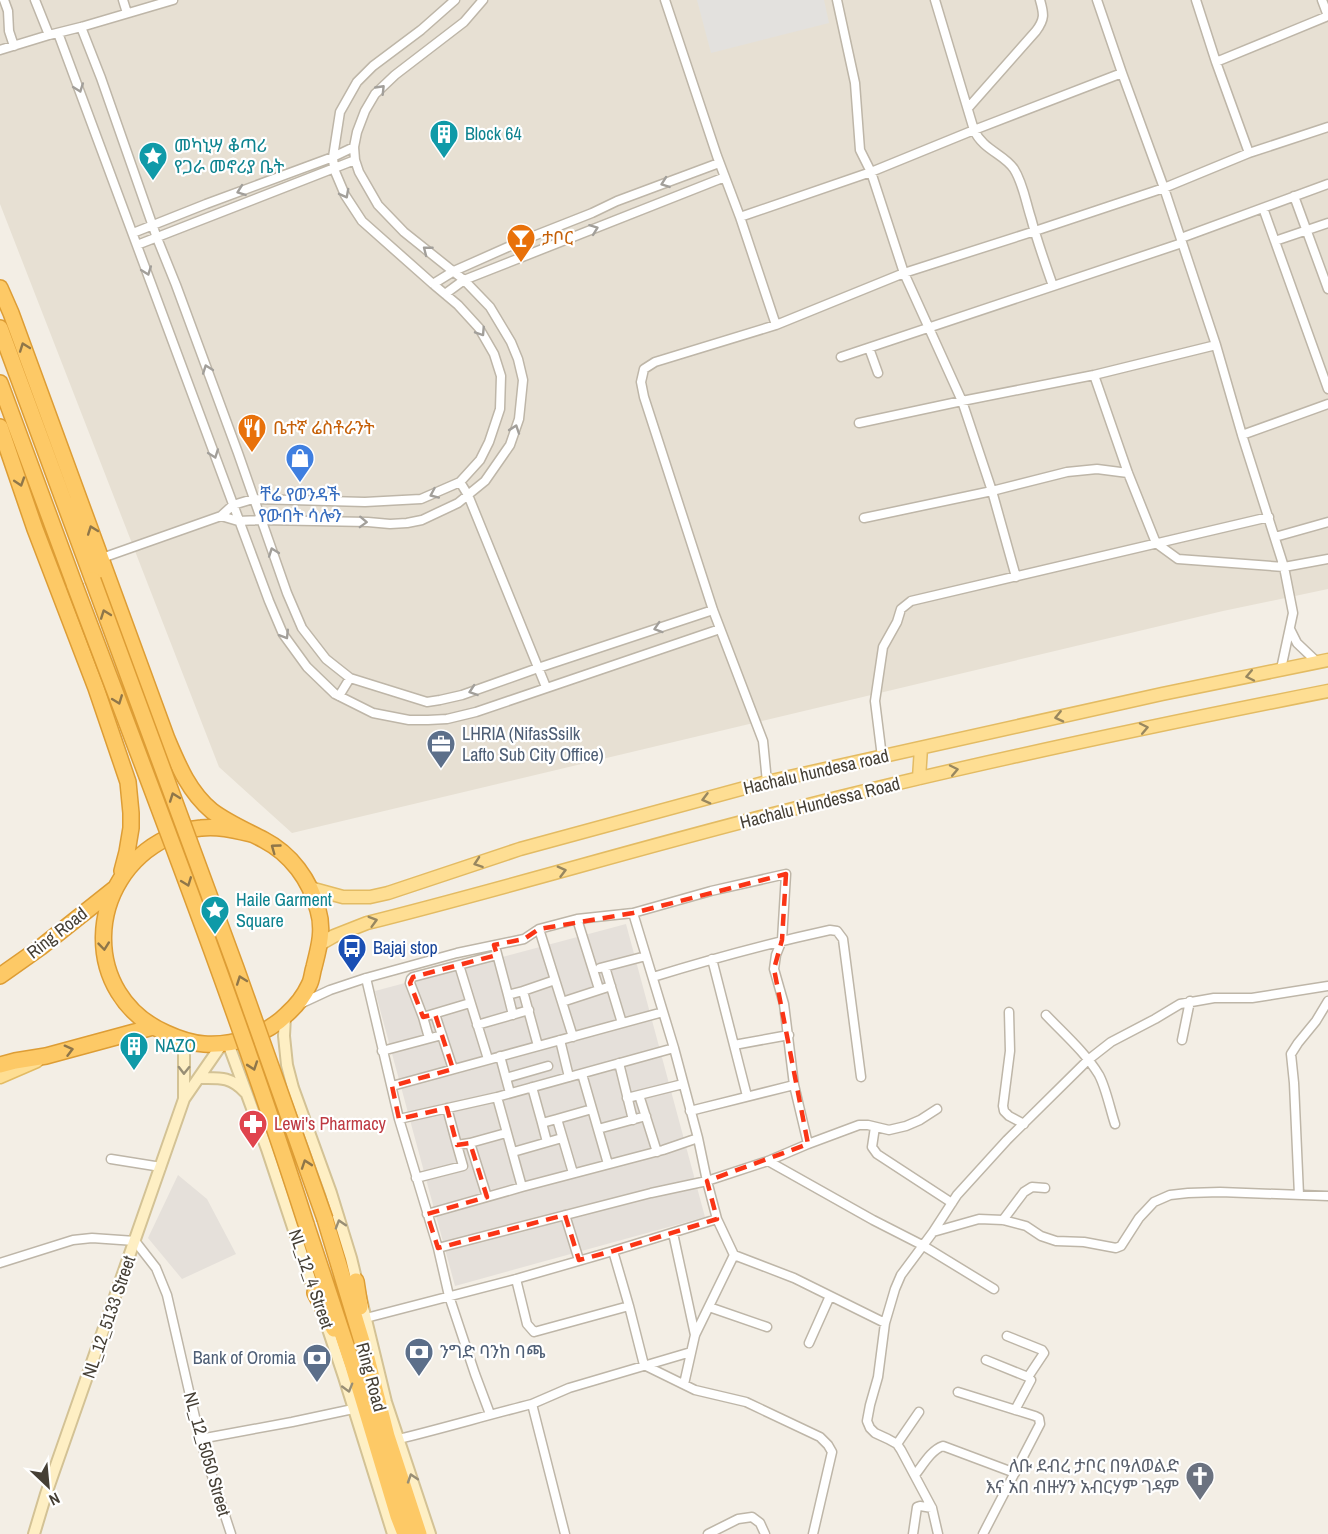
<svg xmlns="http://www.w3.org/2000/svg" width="1328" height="1534" viewBox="0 0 1328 1534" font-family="'Archivo Narrow','Noto Sans Ethiopic',sans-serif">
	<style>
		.residential { fill: #e7e0d3 }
		.industrial { fill: #e5e0da }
		.parking { fill: #e3e1de }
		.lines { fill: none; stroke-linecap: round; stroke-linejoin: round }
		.street-casing { stroke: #beb6a8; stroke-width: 11 }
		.secondary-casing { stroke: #d3c295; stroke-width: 14 }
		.primary-casing { stroke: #e3bb63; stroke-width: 15 }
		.highway-casing { stroke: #dd9d35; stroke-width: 18 }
		.street { stroke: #fff; stroke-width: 8 }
		.secondary { stroke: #feefc4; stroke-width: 10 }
		.primary { stroke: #fede93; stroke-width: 12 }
		.highway { stroke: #fdc966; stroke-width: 15 }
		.highway-bridge-casing { stroke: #dd9d35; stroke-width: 18; stroke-linecap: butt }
		.highway-bridge { stroke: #fdc966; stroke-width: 15 }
		.oneway { stroke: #a29f9a }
		.oneway2 { stroke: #8f7649 }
		.oneway3 { stroke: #98875f }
		.oneway4 { stroke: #988e75 }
		.marked { fill: none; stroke: #fa3516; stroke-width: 4.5; stroke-dasharray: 12 8; stroke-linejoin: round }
		.labels { text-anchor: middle; stroke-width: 4.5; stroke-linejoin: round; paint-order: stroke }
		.culture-label { font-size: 18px; fill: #0d838f; stroke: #fff; text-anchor: start }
		.food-label { font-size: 18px; fill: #c56008; stroke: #fff; text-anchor: start }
		.shop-label { font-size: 18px; fill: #366cbe; stroke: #fff }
		.service-label { font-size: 18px; fill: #4e5e75; stroke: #fff; text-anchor: start }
		.street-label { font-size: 18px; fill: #453f35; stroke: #fff }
		.transit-label { font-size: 18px; fill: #164399; stroke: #fff; text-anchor: start }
		.health-label { font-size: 18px; fill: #be3a42; stroke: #fff; text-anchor: start }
		.worship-label { font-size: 18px; fill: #5b616d; stroke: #fff; text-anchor: end }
	</style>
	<rect width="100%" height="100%" fill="#f3eee5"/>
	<path class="residential" d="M0,0h1328v589l-105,22 -931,222 -73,-66 -219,-563z"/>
	<path class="industrial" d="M626,924l79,293 -250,69 -80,-295z
		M178,1175l29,24 29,55 -54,25 -34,-41z"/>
	<path class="parking" d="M697,0h127l5,23 -118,30z"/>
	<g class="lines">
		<g class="street-casing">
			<path id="street" d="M4,0l4,11 1,20 5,15
				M35,0l14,35
				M123,0l4,13
				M665,0l52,156 23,61 36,108
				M837,0l18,83 5,67 11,22 33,101 58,128 30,90 24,86
				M935,0l39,130c9,20 30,24 40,39 9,14 12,34 17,49 6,23 14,45 22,68
				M1097,0l25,73 42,115 52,157 26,90 42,132 9,46 -12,56
				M1196,0l20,62 33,91
				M1322,0l6,16
				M81,27l20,51 56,160 19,47 62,168 49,140 15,35 24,31 24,19 77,24 13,-2 22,-5 76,-27 175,-58
				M58,33l211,568 14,33 24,33 28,27 38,19 36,7h19l19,-1 29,-7 244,-83
				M0,50l49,-15 32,-8 92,-27
				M1216,62l112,-46
				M968,108l68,-77c9,-12 8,-17 4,-31
				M1294,196l34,93
				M1263,208l65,181
				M740,217l131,-45 103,-42 148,-57
				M133,233l73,-29 127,-47 21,-10
				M1181,238l147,-54
				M1275,241l53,-18
				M137,245l218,-85
				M433,284l21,-13 72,-32 66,-26 25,-12 102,-38
				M445,294l19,-14 261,-103
				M869,348l9,25
				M841,357l341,-114
				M1094,375l34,98 28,70 22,16 106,8 44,-8
				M859,423l103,-22 132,-26 122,-30
				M1242,435l86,-31
				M460,482l8,13 78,192
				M221,516l17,5 23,-1 107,2 22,2 17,-1 15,-3 36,-17 27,-22 25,-36 9,-26 4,-39 -5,-21 -7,-17 -21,-35 -26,-27 -60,-48 -26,-27 -19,-33 -4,-12 -1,-13 3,-15 8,-21 10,-17 20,-19 69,-53 19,-22
				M864,518l128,-27 75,-19 30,-3 31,4
				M1275,537l53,-15
				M102,558l119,-42 12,-11 20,-6 112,3 56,-3 39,-17 20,-22 9,-18 11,-33 1,-33 -7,-22 -15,-26 -21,-23 -25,-21 -71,-63 -17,-26 -11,-26 -1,-12 7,-45 17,-30 16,-16 48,-36 34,-30
				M1290,629l7,14 20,19
				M339,696l11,-18
				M882,757l-7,-56 8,-54 14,-25 4,-13 10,-8 358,-84
				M767,782l-4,-41 -50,-131 -69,-213 -3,-15 3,-13 11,-7 121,-37 128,-52 131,-42 129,-43 85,-35 79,-26
				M577,919l22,70
				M539,929l34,108
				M496,950l12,45 15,-4 15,55
				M712,959l35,137
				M459,965l29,94
				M605,967l17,56
				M600,968l46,-12
				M653,977c58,-18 117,-34 177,-47l7,1 6,8 18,138
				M366,978l33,141 39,129 11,48 26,78 15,40
				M523,991l32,-11
				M508,995l5,20
				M562,1002l49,-16
				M302,1003l28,-13 36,-12 91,-25 67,-14 15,-10 38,-10 56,-6 78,-22 75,-17 -4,66 -6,15 -2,14 10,35 10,81 14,59
				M470,1003l-47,14 -13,-34 1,-4 2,-2 84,-22
				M1009,1012l1,39 -7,55 1,5 5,5 15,8
				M435,1014l18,55
				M1046,1015c18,19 39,37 53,60 7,13 11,34 16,49
				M423,1017l6,21
				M477,1025l52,-15
				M560,1040l9,37
				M1182,1040l8,-39
				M734,1045l55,-10
				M382,1051l60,-16
				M500,1056l10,37
				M619,1063l14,57
				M582,1074l26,90
				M506,1078l42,-12
				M392,1086l271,-74
				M532,1087l10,36 15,-4 16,54
				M639,1095l18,57
				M497,1097l25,90
				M627,1098l56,-14
				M447,1108l10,37 13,-2 17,54
				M690,1111l104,-26
				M399,1119l98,-22 177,-49
				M557,1119l35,-10
				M542,1123l5,19
				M875,1127l-3,20 5,7 75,49
				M598,1129l48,-13
				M470,1143l36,-10
				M513,1152l49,-14
				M111,1159l50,8
				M768,1161l105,59 49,25 72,44
				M416,1178l47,-12 -6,-21
				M1299,1195l-5,-112 -3,-29 7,-11 18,-22 12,-20
				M427,1214l95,-27 141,-37 35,-12
				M565,1215l14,45
				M1003,1220l21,-28 8,-5 13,1
				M933,1232l46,-13 24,1 23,6 15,10 15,5 28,1 32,6 5,-2 18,-28 15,-16 16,-7 18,-2 32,-1 108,4
				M673,1233l22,102
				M438,1248l213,-55 56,-12 61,-20 40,-17 51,-19h9l21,5 17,-4 14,-6 17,-11
				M613,1251l16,55
				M734,1255l60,23 91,45
				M0,1263l73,-23 19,-2 43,3 21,27 11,27 33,144 31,95
				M516,1279l11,45 7,8 95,-26 15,59 51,25 51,12 74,35 8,8 4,7 -19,82
				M709,1307l58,20
				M366,1318l150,-39 97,-28 104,-32 -10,-38 -9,-43 -24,-90 -41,-135
				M1007,1336l35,14 2,3 -16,24
				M809,1343l21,-47
				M986,1360l42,17 3,3 -16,30
				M684,1384l11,-49 39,-80 -17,-36
				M958,1392l77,24 4,2 1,6 -57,110
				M532,1404l37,-16 122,-36
				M200,1439l92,-17 61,-13
				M399,1439c45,-11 89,-24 133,-35l33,130
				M897,1444l22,-32
				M915,1475c8,-10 16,-25 28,-29l72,27
				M708,1534l30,-15 14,-2 8,6 5,11
				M913,1534l4,-27 3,-1 12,2
				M938,1534l-6,-26 -31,-58 -4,-6 -9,-5 -13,-6 -5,-5 -3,-7 3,-16 8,-28 7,-54 10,-34 6,-14 32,-43 24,-37 50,-55 81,-80 23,-18 44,-23 25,-15 34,-6h38l76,-12"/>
		</g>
		<g class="secondary-casing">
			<path id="secondary" d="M285,1016l-1,20 3,29 6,23 38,105 20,65 35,144 44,132
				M228,1043l39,106 50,151
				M199,1078c20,0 31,-2 46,14
				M184,1099v-58
				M326,1323l18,54 49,157
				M34,1534l12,-40 138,-395 38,-55"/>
		</g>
		<g class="primary-casing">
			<path id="primary" d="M919,778l2,-30
				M310,888l33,9h27l18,-4 132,-44 247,-67 395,-88 166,-34
				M320,944l14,-8 33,-13c140,-35 278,-77 418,-112 179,-46 361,-84 543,-120
				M0,1077l37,-16"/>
		</g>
		<g class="highway-casing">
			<path id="highway" d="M0,288l11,25 156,426c11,26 22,53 45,72 16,12 35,20 52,29 27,14 46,40 54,70 6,20 1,37 -4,57 -2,6 -2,13 -5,18 -5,11 -13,21 -22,29 -21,21 -53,32 -83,30 -14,-1 -25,-5 -38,-11 -86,-38 -81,-155 1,-195 10,-5 22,-9 34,-10 17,-2 33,2 50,6
				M0,328l93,252
				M0,383l75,203
				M0,427l35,102 61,159 32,94 3,31v15l-4,24 -5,19
				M0,976l41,-29 73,-58
				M0,1065l15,-4 31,-5 107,-29
				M325,1219l42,139 20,78 32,98
				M306,1224l47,142 45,150 7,18
				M356,1281l4,26
				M315,1293l19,36"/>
		</g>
		<use href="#street" class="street"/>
		<use href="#secondary" class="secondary"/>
		<use href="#primary" class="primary"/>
		<use href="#highway" class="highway"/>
		<g class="highway-bridge-casing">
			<path id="highway-bridge" d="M93,580l143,388 89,251
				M75,586c80,212 162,423 231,638"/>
		</g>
		<use href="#highway-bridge" class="highway-bridge"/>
	</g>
	<defs><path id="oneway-chevron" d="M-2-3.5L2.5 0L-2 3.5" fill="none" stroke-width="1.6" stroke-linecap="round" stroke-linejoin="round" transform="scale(1.5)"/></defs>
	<g class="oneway">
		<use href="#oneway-chevron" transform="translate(79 88) rotate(70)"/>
		<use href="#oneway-chevron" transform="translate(381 89) rotate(-46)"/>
		<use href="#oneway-chevron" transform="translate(665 183) rotate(160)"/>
		<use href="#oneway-chevron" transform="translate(241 191) rotate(160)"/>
		<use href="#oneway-chevron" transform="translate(345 194) rotate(62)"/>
		<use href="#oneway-chevron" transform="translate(594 229) rotate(-21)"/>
		<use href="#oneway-chevron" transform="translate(427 250) rotate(-142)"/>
		<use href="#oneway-chevron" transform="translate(147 271) rotate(70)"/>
		<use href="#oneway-chevron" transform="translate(481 332) rotate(57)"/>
		<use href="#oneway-chevron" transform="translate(207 369) rotate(-110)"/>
		<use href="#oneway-chevron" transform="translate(515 429) rotate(-71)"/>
		<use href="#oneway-chevron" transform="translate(214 454) rotate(70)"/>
		<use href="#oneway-chevron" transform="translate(434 494) rotate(156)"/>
		<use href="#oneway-chevron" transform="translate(363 522) rotate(2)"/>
		<use href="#oneway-chevron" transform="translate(273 552) rotate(-110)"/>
		<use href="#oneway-chevron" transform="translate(658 628) rotate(162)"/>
		<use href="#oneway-chevron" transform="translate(285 635) rotate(58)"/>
		<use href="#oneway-chevron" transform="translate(473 691) rotate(161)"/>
	</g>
	<g class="oneway2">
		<use href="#oneway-chevron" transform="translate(24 347) rotate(-110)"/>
		<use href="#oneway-chevron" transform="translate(20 482) rotate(72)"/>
		<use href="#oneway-chevron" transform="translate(92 530) rotate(-110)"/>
		<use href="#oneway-chevron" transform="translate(105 614) rotate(-110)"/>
		<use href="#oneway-chevron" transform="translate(118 700) rotate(69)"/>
		<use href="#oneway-chevron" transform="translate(174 797) rotate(-110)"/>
		<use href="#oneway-chevron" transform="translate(275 848) rotate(-144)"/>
		<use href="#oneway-chevron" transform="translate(187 882) rotate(69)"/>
		<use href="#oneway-chevron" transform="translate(104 946) rotate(84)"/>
		<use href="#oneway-chevron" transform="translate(241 980) rotate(-110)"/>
		<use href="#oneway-chevron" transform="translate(69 1050) rotate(-15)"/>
		<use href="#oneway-chevron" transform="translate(253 1066) rotate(71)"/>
		<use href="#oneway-chevron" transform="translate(306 1164) rotate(-109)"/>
	</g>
	<g class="oneway3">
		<use href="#oneway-chevron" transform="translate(1250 676) rotate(168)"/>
		<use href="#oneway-chevron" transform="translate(1059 717) rotate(167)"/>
		<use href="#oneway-chevron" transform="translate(1144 728) rotate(-12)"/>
		<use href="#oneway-chevron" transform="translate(954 770) rotate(-12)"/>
		<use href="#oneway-chevron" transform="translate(706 799) rotate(165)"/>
		<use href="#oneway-chevron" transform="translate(478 863) rotate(161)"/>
		<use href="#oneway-chevron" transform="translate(562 871) rotate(-15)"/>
		<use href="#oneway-chevron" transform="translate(373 921) rotate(-16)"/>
	</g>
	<g class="oneway4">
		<use href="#oneway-chevron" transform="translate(184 1070) rotate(91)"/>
		<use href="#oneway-chevron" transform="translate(340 1224) rotate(-107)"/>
		<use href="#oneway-chevron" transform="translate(348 1388) rotate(74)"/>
		<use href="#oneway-chevron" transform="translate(412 1478) rotate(-108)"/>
	</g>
	<path class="marked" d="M786,874l-4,66 -8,29 34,175 -101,37 10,38 -104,32 -34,9 -14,-45 -127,33 -11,-34 60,-17 -17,-54 -13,2 -10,-37 -48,11 -7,-33 61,-17 -18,-55 -12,3 -13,-34 3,-6 84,-22 -3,-10 30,-6 15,-10 94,-16z"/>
	<defs>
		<g id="building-pin" transform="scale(1.5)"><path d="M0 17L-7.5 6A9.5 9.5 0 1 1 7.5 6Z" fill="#0f9aa8" stroke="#fff"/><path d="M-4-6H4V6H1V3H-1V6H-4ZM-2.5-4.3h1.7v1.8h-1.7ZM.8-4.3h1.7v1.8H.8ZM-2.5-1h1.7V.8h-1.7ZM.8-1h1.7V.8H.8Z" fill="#fff"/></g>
		<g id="sight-pin" transform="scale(1.5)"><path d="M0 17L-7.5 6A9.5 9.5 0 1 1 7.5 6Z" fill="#0f9aa8" stroke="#fff"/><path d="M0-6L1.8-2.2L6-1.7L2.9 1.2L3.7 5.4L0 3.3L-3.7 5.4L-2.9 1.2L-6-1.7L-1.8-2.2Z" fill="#fff"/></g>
		<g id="bar-pin" transform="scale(1.5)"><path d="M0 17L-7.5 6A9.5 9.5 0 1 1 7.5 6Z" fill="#e8710a" stroke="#fff"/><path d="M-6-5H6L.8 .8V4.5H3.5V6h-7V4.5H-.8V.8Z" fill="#fff"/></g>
		<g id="restaurant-pin" transform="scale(1.5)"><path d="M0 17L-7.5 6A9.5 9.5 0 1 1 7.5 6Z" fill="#e8710a" stroke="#fff"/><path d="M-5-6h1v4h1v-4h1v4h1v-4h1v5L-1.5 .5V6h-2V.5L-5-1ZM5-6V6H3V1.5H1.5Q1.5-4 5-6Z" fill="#fff"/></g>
		<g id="shop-pin" transform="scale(1.5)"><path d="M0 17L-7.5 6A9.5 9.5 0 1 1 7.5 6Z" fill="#3f7fe0" stroke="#fff"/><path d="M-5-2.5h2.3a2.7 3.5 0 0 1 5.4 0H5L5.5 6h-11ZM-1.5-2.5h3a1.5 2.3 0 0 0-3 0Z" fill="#fff"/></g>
		<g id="office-pin" transform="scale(1.5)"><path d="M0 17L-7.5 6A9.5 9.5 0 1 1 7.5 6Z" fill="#5c6f8a" stroke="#fff"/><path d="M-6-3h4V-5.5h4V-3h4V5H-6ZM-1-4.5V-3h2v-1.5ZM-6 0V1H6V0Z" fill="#fff"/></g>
		<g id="bus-pin" transform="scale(1.5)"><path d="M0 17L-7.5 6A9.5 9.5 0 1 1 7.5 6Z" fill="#1a4fb4" stroke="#fff"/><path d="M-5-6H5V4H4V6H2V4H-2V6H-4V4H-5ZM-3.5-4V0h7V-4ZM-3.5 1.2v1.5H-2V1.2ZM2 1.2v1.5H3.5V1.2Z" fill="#fff"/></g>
		<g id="pharmacy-pin" transform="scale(1.5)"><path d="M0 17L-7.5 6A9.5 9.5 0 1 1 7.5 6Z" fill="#e0444e" stroke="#fff"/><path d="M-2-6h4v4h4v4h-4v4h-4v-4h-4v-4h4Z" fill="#fff"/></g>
		<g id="bank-pin" transform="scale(1.5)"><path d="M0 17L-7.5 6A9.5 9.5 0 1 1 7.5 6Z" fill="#5c6f8a" stroke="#fff"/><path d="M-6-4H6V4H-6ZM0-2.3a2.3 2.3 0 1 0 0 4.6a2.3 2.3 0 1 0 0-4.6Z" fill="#fff"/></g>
		<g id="church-pin" transform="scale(1.5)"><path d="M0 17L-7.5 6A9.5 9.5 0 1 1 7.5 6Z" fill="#6b7280" stroke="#fff"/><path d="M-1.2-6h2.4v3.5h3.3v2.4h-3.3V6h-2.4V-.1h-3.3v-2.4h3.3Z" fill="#fff"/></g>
	</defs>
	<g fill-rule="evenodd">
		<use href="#building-pin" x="444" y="134"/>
		<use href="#sight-pin" x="153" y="156"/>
		<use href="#bar-pin" x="521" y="238"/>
		<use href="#restaurant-pin" x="252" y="428"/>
		<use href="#shop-pin" x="300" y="458"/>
		<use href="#office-pin" x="441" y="744"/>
		<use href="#sight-pin" x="215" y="910"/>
		<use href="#bus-pin" x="352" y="948"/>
		<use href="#building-pin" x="134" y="1046"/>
		<use href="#pharmacy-pin" x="253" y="1124"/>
		<use href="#bank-pin" x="419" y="1352"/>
		<use href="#bank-pin" x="317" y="1358"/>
		<use href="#church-pin" x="1200" y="1476"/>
	</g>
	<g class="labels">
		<g class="culture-label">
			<text x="465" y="140">Block 64</text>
			<text x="174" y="152">መካኒሣ ቆጣሪ<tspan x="174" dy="21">የጋራ መኖሪያ ቤት</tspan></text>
			<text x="236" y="906">Haile Garment<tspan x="236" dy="21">Square</tspan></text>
			<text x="155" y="1052">NAZO</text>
		</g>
		<g class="food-label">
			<text x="542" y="244">ታቦር</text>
			<text x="273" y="434">ቤተኛ ሬስቶራንት</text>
		</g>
		<g class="shop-label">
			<text x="300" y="501">ቸሬ የወንዳች<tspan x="300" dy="21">የውበት ሳሎን</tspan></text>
		</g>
		<g class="service-label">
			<text x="462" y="740">LHRIA (NifasSsilk<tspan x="462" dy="21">Lafto Sub City Office)</tspan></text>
			<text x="440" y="1358">ንግድ ባንከ ባጫ</text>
			<text x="296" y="1364" text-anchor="end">Bank of Oromia</text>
		</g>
		<g class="street-label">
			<text transform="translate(816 772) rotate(-13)" y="6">Hachalu hundesa road</text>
			<text transform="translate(820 803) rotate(-14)" y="6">Hachalu Hundessa Road</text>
			<text transform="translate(57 933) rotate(-38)" y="6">Ring Road</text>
			<text transform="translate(311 1279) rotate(71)" y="6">NL_12_4 Street</text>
			<text transform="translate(109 1317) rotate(-71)" y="6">NL_12_5133 Street</text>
			<text transform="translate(371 1377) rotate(75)" y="6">Ring Road</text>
			<text transform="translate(207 1454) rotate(74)" y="6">NL_12_5050 Street</text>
		</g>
		<g class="transit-label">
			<text x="373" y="954">Bajaj stop</text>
		</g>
		<g class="health-label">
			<text x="274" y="1130">Lewi's Pharmacy</text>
		</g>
		<g class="worship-label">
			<text x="1179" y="1472">ለቡ ደብረ ታቦር በዓለወልድ<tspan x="1179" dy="21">እና አበ ብዙሃን አብርሃም ገዳም</tspan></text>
		</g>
	</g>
	<g transform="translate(48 1486) rotate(154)" stroke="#ffffff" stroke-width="4.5" paint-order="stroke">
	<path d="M0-4.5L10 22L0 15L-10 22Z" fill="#453f35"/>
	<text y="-9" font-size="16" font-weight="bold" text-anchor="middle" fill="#453f35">N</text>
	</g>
</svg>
